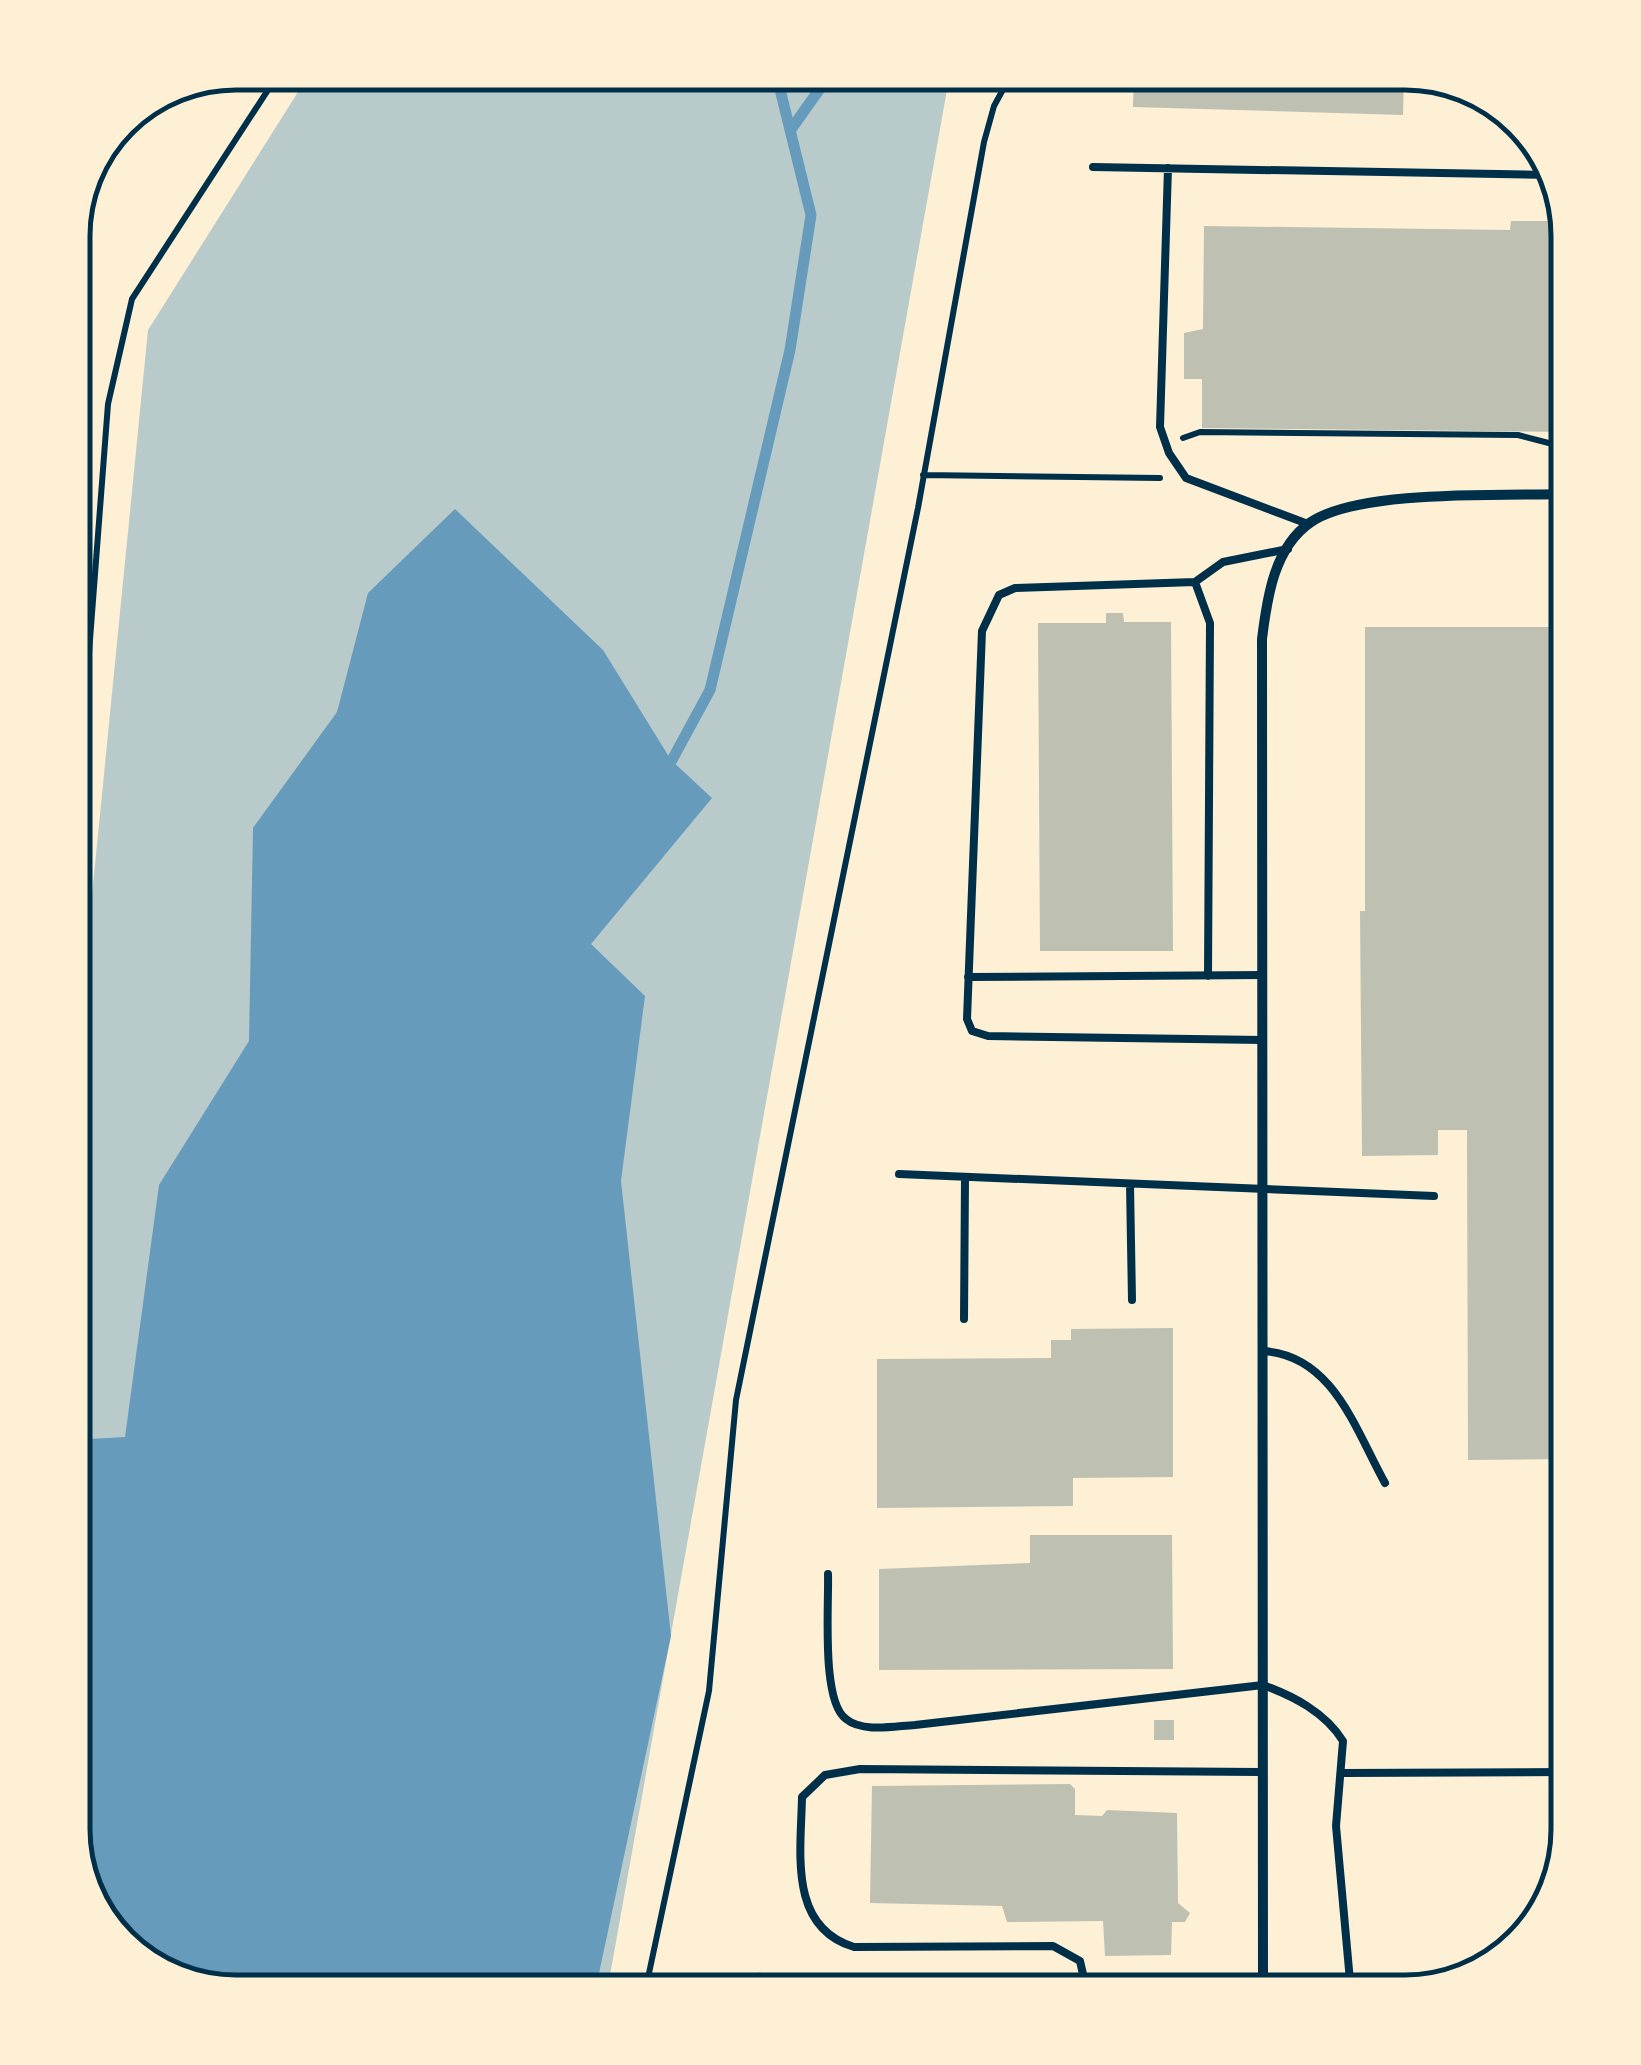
<svg xmlns="http://www.w3.org/2000/svg" width="1641" height="2065" viewBox="0 0 1641 2065" font-family="Jost,sans-serif">
	<style>
		.green { fill: #b9caca }
		.water { fill: #669bbc }
		.lines { fill: none; stroke-linecap: round; stroke-linejoin: round }
		.stream { stroke: #669bbc; stroke-width: 11 }
		.building { fill: #bec0b2 }
		.path { stroke: #003049; stroke-width: 6 }
		.service { stroke: #003049; stroke-width: 8 }
		.minor { stroke: #003049; stroke-width: 10 }
		.rim { fill: none; stroke: #003049; stroke-width: 5 }
	</style>
	<rect width="100%" height="100%" fill="#fdf0d5"/>
	<path class="green" d="M310,73h640l-343,1919h-381l-72,-22 -54,-51 -27,-90v-742l75,-757z"/>
	<path class="water" d="M455,509l148,141 68,110 41,38 -121,146 54,52 -24,185 50,455 -76,356h-369l-72,-22 -54,-51 -27,-90v-389l52,-3 34,-252 90,-144 4,-213 84,-116 31,-119z"/>
	<g class="lines">
		<path class="stream" d="M792,128l39,-55
			M672,760l38,-70 80,-340 21,-135 -35,-142"/>
	</g>
	<path class="building" d="M1134,73h270l-1,42 -270,-8z
		M1511,221h53l5,15 -1,196 -366,-4v-49h-18v-46l19,-4 1,-103 306,4z
		M1106,613h17l1,9h47l2,329h-133l-2,-328h68z
		M1365,627h203v832l-100,1 -1,-330h-29v25l-76,1 -2,-245h5z
		M1173,1328v149l-100,1v28l-196,2v-149l174,-1v-18h20v-11z
		M1030,1535h142l1,134 -294,1v-101l151,-6z
		M1154,1720h20v20h-20z
		M1070,1784l5,5v26l27,1 5,-6 70,3 1,90 12,10 -5,9h-13l-1,33 -66,1 -2,-35 -96,1 -5,-16 -132,-3 2,-117z
		M757,1972l79,15 47,1 -1,4h-125z"/>
	<g class="lines">
		<path class="path" d="M1183,438l17,-6 318,3 50,13
			M923,475l237,3
			M73,862l35,-458 24,-105 147,-226
			M645,1992l64,-301 27,-291 182,-892 66,-366 10,-36 18,-33"/>
		<path class="service" d="M1539,144l1,31
			M1093,167l457,8
			M1168,168l-8,259 9,26 17,25 122,46
			M1195,582l15,41 -2,353
			M968,977l295,-2
			M1263,1040l-275,-4 -16,-5 -5,-12 15,-388 17,-36 16,-7 180,-6 28,-20 65,-13
			M899,1174l535,22
			M1130,1185l2,115
			M964,1319l1,-141
			M1263,1351c70,4 92,78 122,132
			M828,1574c1,31 -7,127 18,145 17,14 49,7 69,6l348,-40c30,11 62,27 80,56l-7,85 15,166
			M1342,1773l226,-1
			M1087,1992l-7,-31 -27,-15 -199,1c-66,-20 -53,-95 -52,-150l23,-22 35,-6 401,3"/>
		<path class="minor" d="M1263,1992l-1,-1353c5,-41 12,-92 49,-117 49,-33 195,-26 257,-28"/>
	</g>
	<path d="M0 0H1641V2065H0ZM236 90H1405A146 146 0 0 1 1551 236V1829A146 146 0 0 1 1405 1975H236A146 146 0 0 1 90 1829V236A146 146 0 0 1 236 90Z" fill="#fdf0d5" fill-rule="evenodd"/>
	<path class="rim" d="M236 90H1405A146 146 0 0 1 1551 236V1829A146 146 0 0 1 1405 1975H236A146 146 0 0 1 90 1829V236A146 146 0 0 1 236 90Z"/>
</svg>
